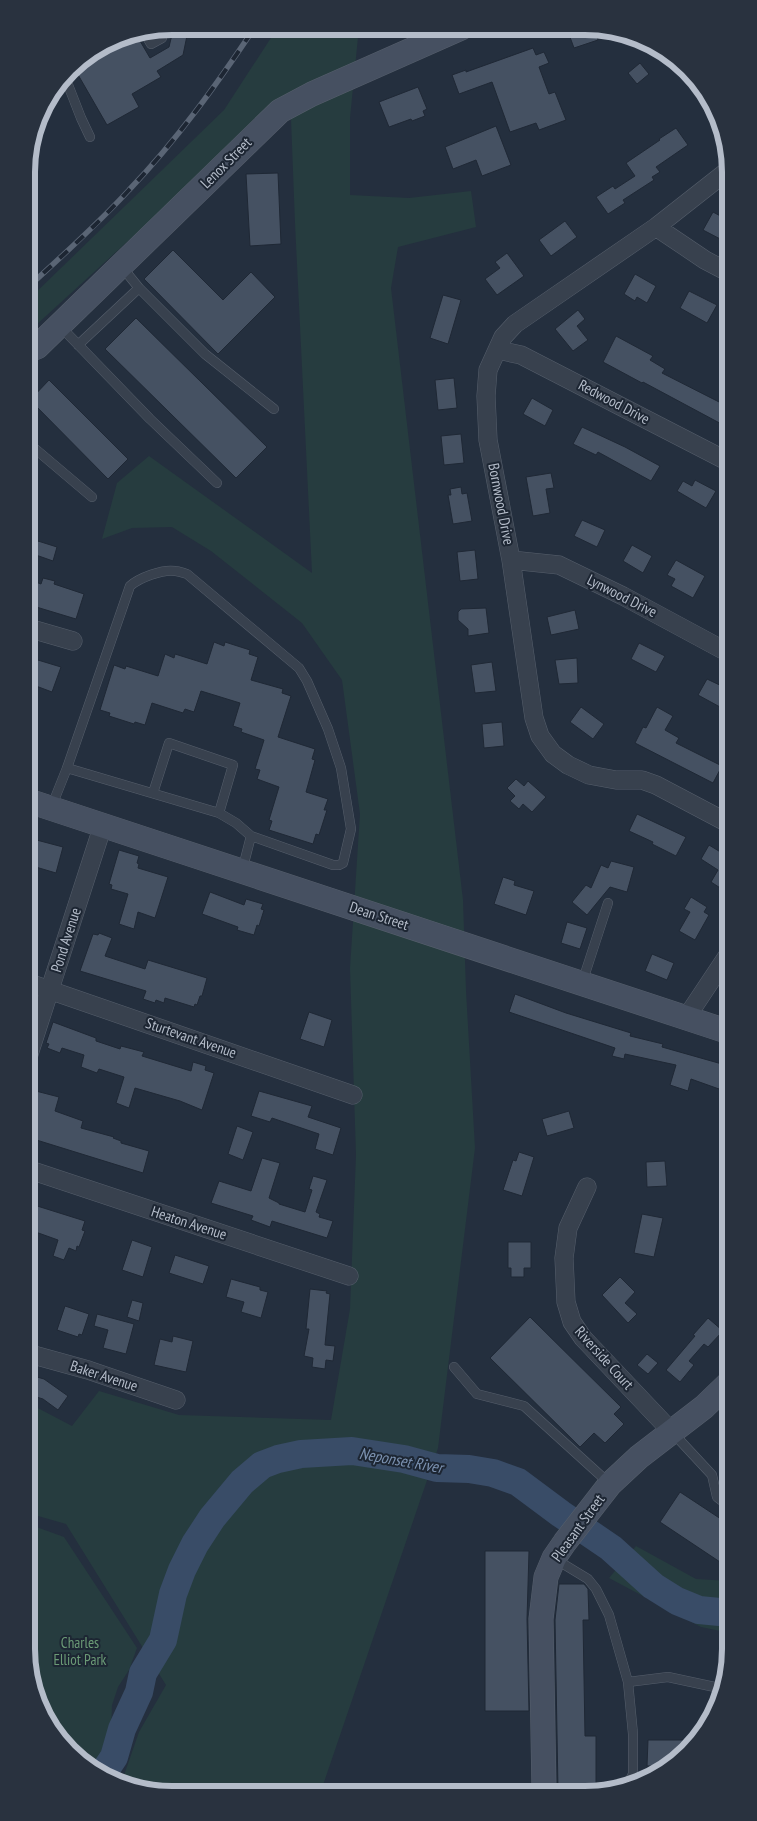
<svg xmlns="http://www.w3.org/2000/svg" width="757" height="1821" viewBox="0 0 757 1821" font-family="'PT Sans Narrow',sans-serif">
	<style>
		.green { fill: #263c3f }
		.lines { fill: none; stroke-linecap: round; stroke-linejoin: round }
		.river { stroke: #394c67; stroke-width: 28 }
		.building { fill: #455162; stroke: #1f2835 }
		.lane-casing { stroke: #565f6c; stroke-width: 10 }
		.street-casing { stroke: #565f6c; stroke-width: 19 }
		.secondary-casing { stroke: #565f6c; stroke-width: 25 }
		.lane { stroke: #38414e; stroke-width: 9 }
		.street { stroke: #38414e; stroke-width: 18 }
		.secondary { stroke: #465061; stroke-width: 24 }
		.rail-casing { stroke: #5a6575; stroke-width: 5.5 }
		.rail { stroke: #1d2633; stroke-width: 4; stroke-dasharray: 11; stroke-linecap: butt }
		.labels { text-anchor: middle; stroke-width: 4; stroke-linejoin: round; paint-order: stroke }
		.street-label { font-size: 15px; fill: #b4bcc9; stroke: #1d2633 }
		.park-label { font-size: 15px; fill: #6b9a76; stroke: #1d2633 }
		.water-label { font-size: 16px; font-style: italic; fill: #7c92b1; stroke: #1d2633 }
		.rim { fill: none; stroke: #b4bcc9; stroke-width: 6 }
	</style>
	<rect width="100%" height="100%" fill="#242f3e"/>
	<path class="green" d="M278,27h81l-9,91v77l59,3 62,-7 5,36 -78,20 -7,41 72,612 3,91 9,157 -37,300 -117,343 -177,1 -22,-11 17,-49 27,-47 -100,-161 -35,-10 -1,-110 42,22 27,-35 80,24 152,5 19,-111 6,-154 -6,-187 10,-154 -18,-134 -40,-57 -91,-72 -39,-24 -40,1 -30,11 15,-56 32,-27 163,117 -17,-350 -5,-130 -255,233 -8,-13v-12l197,-191z
		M31,1525l33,12 73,111 -8,22 -11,17 -6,18 -1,28 -12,37 -23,-12 -45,-72z
		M636,1546l60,33 34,2v52l-29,-6 -92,-49z"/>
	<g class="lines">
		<path class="river" d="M104,1772l10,-15 8,-28 17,-37 4,-19 20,-33 10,-46 9,-24 13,-26 17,-26 30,-36 20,-17 16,-6 23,-5 51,-3 52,8 33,9 32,1 24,4 25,9 43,32 50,34 42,38 24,15 22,9 31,3"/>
	</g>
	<path class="building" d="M174,26h15l-6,29 -26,16 4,6 -29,17 7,13 -32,18 -34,-59 3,-3 41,-26 19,-3 14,24 19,-11z
		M567,29h28l3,11 -24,8z
		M533,48l3,7 8,-3 5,11 -10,4 10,27 6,-2 11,28 -27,10 -3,-7 -26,9 -18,-50 -33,12 -7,-19 14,-5v2z
		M640,63l9,11 -12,10 -9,-11z
		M418,87l9,22 -4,2 2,5 -13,5 -1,-2 -22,8 -10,-25z
		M496,126l15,39 -29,11 -6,-16 -23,9 -8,-22z
		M676,128l12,17 -32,22 4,5 -8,5 2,3 -31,20 2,3 -17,11 -12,-17 17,-11 2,3 20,-13 -9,-13 34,-23 -1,-1z
		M278,173l3,71 -31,2 -4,-72z
		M713,212l13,7v23l-23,-12z
		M565,221l12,16 -26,19 -12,-16z
		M173,250l50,50 28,-28 24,25 -57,57 -74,-75z
		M507,253l17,23 -27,19 -12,-16 15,-11 -5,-6z
		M635,274l21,12 -9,17 -10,-6 -2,4 -11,-7z
		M689,291l28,14 -10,18 -27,-15z
		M443,295l18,5 -13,44 -18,-6z
		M578,310l7,9 -8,7 11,14 -15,11 -18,-22z
		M136,318l131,129 -31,31 -131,-129z
		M616,336l37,20 -3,4 15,9 -3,4 65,33v21l-84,-45 -1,1 -39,-21z
		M454,378l3,30 -19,2 -3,-30z
		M49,380l79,79 -20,20 -78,-79z
		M532,398l21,12 -8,16 -22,-12z
		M582,427l43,20 35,19 -9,15 -53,-29 -2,3 -23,-11z
		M461,434l3,29 -20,2 -3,-29z
		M551,473l3,15 -8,1 4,24 -17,3 -7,-39z
		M695,480l21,11 -10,17 -29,-17 6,-10 9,5z
		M461,487l1,7 5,-1 5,28 -19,3 -5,-29h3l-1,-6z
		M582,520l23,10 -8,17 -23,-11z
		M38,541l19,6 -4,14 -20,-7z
		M632,545l20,11 -9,17 -20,-12z
		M475,550l3,29 -18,2 -3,-29z
		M676,560l29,16 -12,22 -22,-12 4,-7 -8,-4z
		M43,578l12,3 -1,3 30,10 -8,25 -43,-13 1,-2 -6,-2v-6l5,-15 8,3z
		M486,608l3,25 -21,3v-7l-10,-9v-8l3,-3z
		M575,610l4,19 -28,6 -4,-18z
		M214,642l10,4 1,-4 25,8 -1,4 9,3 -7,23 32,9 -1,4 9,3 -13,41 37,12 -3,10 3,1 -9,32 22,7 -4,11h3l-8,25 -3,-1 -3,10 -44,-14 3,-9 -3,-1 10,-33 -22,-8 3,-9 -5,-1 9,-29 -23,-8 1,-3 -9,-3 7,-23 -39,-12 -7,21 -9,-3 -2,4 -31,-10 -7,22 -10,-3 -1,2 -25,-8 1,-3 -10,-3 14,-45 11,4 1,-3 32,10 7,-22 9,4 1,-4 32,10z
		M639,643l26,13 -9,16 -25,-13z
		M28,657l33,10 -9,25 -24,-9z
		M577,658l1,25 -19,1 -4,-24z
		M492,662l4,29 -21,2 -4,-28z
		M707,679l21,10 -8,18 -22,-12z
		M581,707l23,17 -11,15 -23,-17z
		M657,707l16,9 -8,14 14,8 -3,5 46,23 -9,17 -78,-40 8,-16 3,1z
		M502,722l2,24 -20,2 -2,-24z
		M516,779l8,7 4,-5 18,16 -14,15 -9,-8 -4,5 -9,-8 5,-5 -8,-8z
		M637,814l49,23 -10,19 -24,-12 1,-2 -24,-11z
		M29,838l34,9 -7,26 -27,-8z
		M709,845l18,11 1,-1v38l-17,-11 7,-12 -17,-11z
		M119,850l20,6 -2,7 2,1 -1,4 30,9 -13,41 -17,-6 -4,17 -15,-5 9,-30 -17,-5 1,-4 -3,-1z
		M611,861l23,6 -7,25 -17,-5 -23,28 -15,-13 14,-17 5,3 10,-23 7,3z
		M503,877l12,4 -1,4 20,6 -8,24 -32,-11z
		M210,892l34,13 2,-6 17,5 -2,5 3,1 -5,16 -2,-1 -3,10 -17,-5 1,-3 -36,-13z
		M691,897l16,10 -3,5 5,3 -14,25 -16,-9 11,-19 -6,-3z
		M567,922l20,6 -7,21 -19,-6z
		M99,933l13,5 -7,18 40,13 3,-9 59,18 -5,18h-2l-3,9 -2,-1 -1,3 -29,-9 -1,5 -8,-3 -1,3 -12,-4 3,-8 -66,-20 13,-37 5,1z
		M652,954l22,9 -7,17 -22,-9z
		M515,994l51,19 65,20 -1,3 33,8 -1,3 67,19v20l-8,-3 -2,6 -28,-10 -3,12 -18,-6 6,-20 -51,-11 -1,5 -12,-3 3,-8 -106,-36z
		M309,1012l23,8 -8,27 -24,-8z
		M53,1022l43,16v3l24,8 1,-3 23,6 -2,4 49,15 2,-9 13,4 -1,4 9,3 -12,37 -22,-9 -45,-13 -6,20 -13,-5 8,-26 -25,-8 -2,4 -16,-6 3,-12 -22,-7 -2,5 -13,-5 2,-4 -3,-1z
		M32,1090l27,7 -4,14 28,10 -2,7 33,9 -1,1 8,3v2l28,8 -6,22 -113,-35 -1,-13 6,-15 -6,-2z
		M259,1091l53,15 -4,11 33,11 -8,27 -18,-6 4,-15 -47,-16 -2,4 -19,-6z
		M569,1111l5,17 -27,8 -5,-17z
		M237,1126l16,6 -10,28 -15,-6z
		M519,1152l15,5 -12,39 -19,-6 10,-30 3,1z
		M262,1158l18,5 -11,35 10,5v1l26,8 7,-22 -3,-1 4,-13 14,4 -11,32 4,2 -1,3 14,4 -6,17 -55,-17 -2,6 -19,-7 2,-4 -42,-13 8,-22 32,10z
		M665,1161l2,25 -20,1 -1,-25z
		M34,1205l51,16 -3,9 3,1 -6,16 -2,-1 -1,5 -7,-3 -5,12 -11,-4 5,-16 -28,-10v-13z
		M642,1214l21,4 -9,39 -20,-4z
		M132,1240l20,7 -9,30 -21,-7z
		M508,1242h23v26h-7v9h-13v-9h-3z
		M175,1255l34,11 -6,18 -34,-11z
		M620,1277l15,15 -10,11 12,11 -9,9 -26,-28z
		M231,1279l29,8v3l8,2 -7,26 -20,-6 3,-10 -18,-5z
		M310,1289l17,2 -1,2 4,1 -5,51 10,1 -2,15 -7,-1 -1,9 -13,-2 1,-9 -9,-2 5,-27h-3z
		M132,1300l11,3 -4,18 -12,-4z
		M65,1306l24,8 -7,21 -3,-1 -1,3 -21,-7z
		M97,1314l37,10 -8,30 -23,-6 5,-18 -14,-4z
		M530,1317l91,90 -7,7 10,10 -19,19 -11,-10 -14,14 -90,-89z
		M708,1318l15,13 -15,16 -4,-3 -15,17 5,4 -14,17 -14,-12 29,-34 -2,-1z
		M173,1336l20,5 -7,31 -32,-7 6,-26 12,3z
		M647,1354l11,9 -10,11 -11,-9z
		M30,1375l14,4 24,17 -10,14 -15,-11 -13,-4z
		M680,1492l50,33v21l-10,16 -60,-40z
		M485,1551h44l-2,68 2,92h-44z
		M559,1584h25l4,5 1,31h-6l2,116h11v54h-38l-3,-170z
		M648,1740h50l-28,26h-23z"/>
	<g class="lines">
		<g class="lane-casing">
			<path id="lane" d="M144,32l7,12 11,-6 2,-10
				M65,77l16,41 9,19
				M139,288l66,66 69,55
				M60,326l90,93 67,64
				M78,345l61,-57 -17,-21
				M27,442l65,55
				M153,793l16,-50 64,22 -14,48
				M51,808l16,-40
				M242,871l9,-35 82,29h6l4,-2 8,-34 -10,-61 -13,-39 -21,-48 -8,-13 -112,-94c-4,-1 -8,-3 -12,-3 -13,-2 -36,7 -45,15l-63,182 152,45 17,10 15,13
				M582,983l26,-80
				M454,1367l23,27 47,12 86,78
				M673,1433l39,42 5,22 13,10
				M555,1559l33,20 8,10 13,26 19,67 5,52v40l-7,14
				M628,1682l40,-5 56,12
				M629,1782h11"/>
		</g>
		<g class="street-casing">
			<path id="street" d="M726,172l-70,55 -141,97 -12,13 -15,33 -2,26 2,44 23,120 23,158 6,18 13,18 15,11 21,10 27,5h26l14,5 72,38
				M656,227l49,33 21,11
				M498,350l23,5 206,106
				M511,560l48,5 64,31 104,56
				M28,628l45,13
				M29,983l324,112
				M686,1018l42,-63
				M29,1054l74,-229
				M30,1170l319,106
				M587,1187l-19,41 -4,30 2,44 6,20 11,16 88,93
				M30,1354l58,16 88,30"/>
		</g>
		<g class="secondary-casing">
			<path id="secondary" d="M27,351l10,-4 243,-236 32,-17 149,-66
				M29,801l700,231
				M544,1790l-3,-171 5,-42 8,-19 11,-16 45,-58 29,-27 65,-50 26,-25"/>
		</g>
		<use href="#lane" class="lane"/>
		<use href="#street" class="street"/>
		<use href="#secondary" class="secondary"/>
		<g class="rail-casing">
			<path id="rail" d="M27,288c35,-32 70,-63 102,-98 48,-50 88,-106 126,-163"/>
		</g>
		<use href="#rail" class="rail"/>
	</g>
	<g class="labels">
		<g class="street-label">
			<text transform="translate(226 163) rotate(-45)" y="5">Lenox Street</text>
			<text transform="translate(614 402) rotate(28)" y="5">Redwood Drive</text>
			<text transform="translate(501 504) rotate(79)" y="5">Bornwood Drive</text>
			<text transform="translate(622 596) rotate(27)" y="5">Lynwood Drive</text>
			<text transform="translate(379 916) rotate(18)" y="5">Dean Street</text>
			<text transform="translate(66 940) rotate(-72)" y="5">Pond Avenue</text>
			<text transform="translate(191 1038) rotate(19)" y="5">Sturtevant Avenue</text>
			<text transform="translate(189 1223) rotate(18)" y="5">Heaton Avenue</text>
			<text transform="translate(604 1358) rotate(48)" y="5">Riverside Court</text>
			<text transform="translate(104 1376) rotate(18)" y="5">Baker Avenue</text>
			<text transform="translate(578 1528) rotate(-54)" y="5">Pleasant Street</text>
		</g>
		<g class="park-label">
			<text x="80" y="1648">Charles<tspan x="80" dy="17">Elliot Park</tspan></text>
		</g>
		<g class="water-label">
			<text transform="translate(401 1460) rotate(10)" y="6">Neponset River</text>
		</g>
	</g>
	<path d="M0 0H757V1821H0ZM172 35H585A137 137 0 0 1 722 172V1649A137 137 0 0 1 585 1786H172A137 137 0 0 1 35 1649V172A137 137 0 0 1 172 35Z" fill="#29323f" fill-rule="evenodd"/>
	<path class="rim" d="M172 35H585A137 137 0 0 1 722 172V1649A137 137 0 0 1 585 1786H172A137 137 0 0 1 35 1649V172A137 137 0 0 1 172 35Z"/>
</svg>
